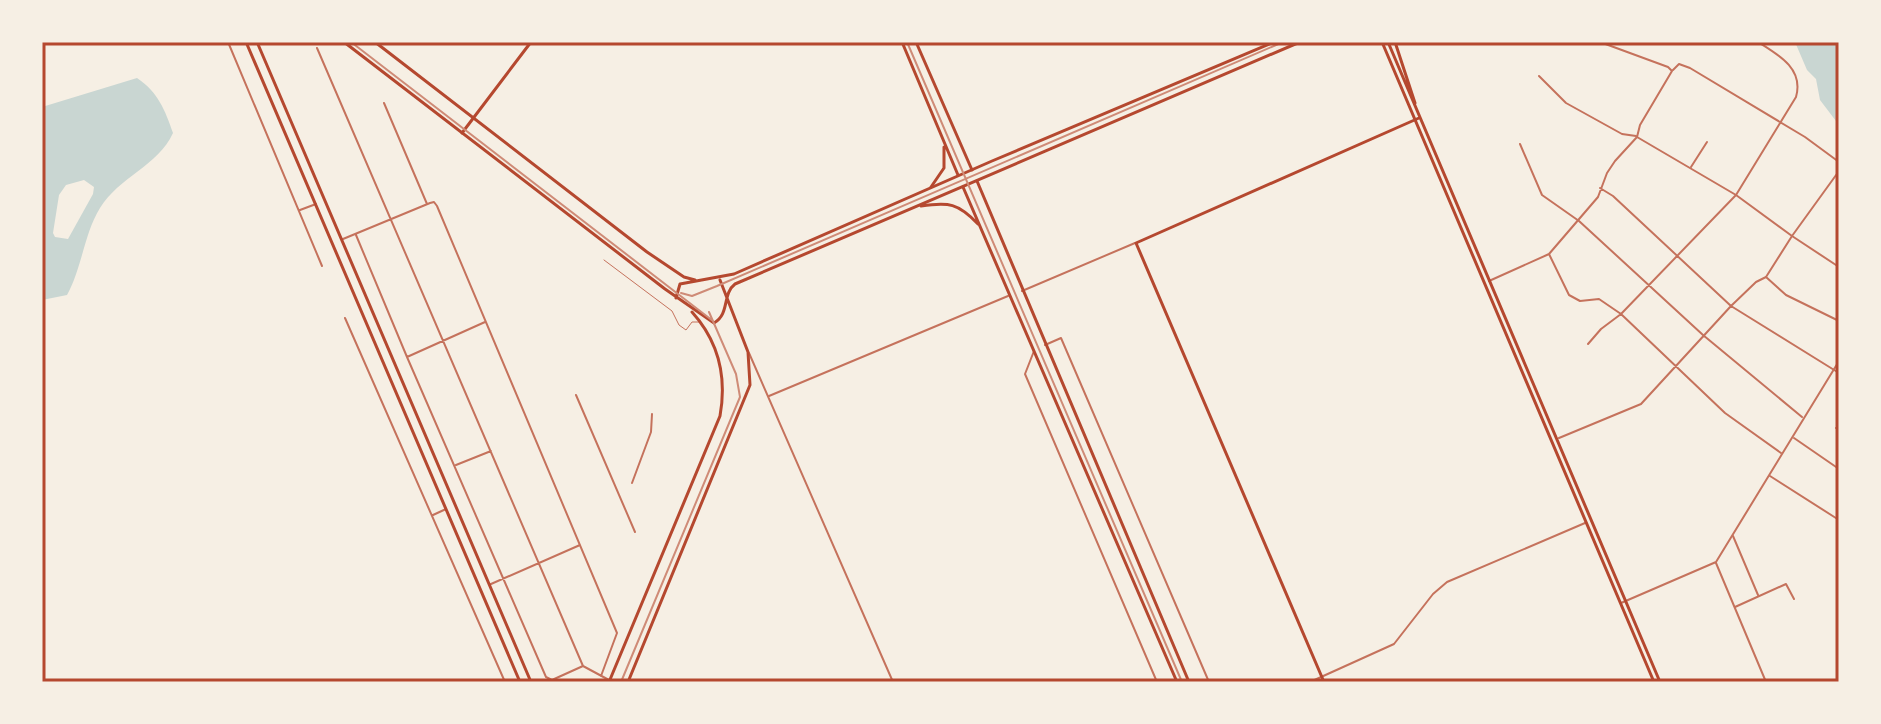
<svg xmlns="http://www.w3.org/2000/svg" width="1881" height="724" viewBox="0 0 1881 724" font-family="Barlow,sans-serif">
	<style>
		.water { fill: #c9d6d2; fill-rule: evenodd }
		.lines { fill: none; stroke-linecap: round; stroke-linejoin: round }
		.service { stroke: #c5725c; stroke-width: 1 }
		.minor { stroke: #c5725c; stroke-width: 2 }
		.tertiary { stroke: #c5725c; stroke-width: 2 }
		.secondary { stroke: #b5482f; stroke-width: 3 }
		.primary { stroke: #b5482f; stroke-width: 3 }
		.tram { stroke: #cf8b77; stroke-width: 2 }
		.neatline { fill: none; stroke: #b5482f; stroke-width: 3 }
	</style>
	<rect width="100%" height="100%" fill="#f6efe4"/>
	<path class="water" d="M1795,42h44v83l-19,-25 -4,-21 -9,-9z
		M137,78c21,14 28,32 36,55 -15,33 -54,44 -73,75 -16,26 -18,60 -33,87l-25,5v-193zM84,180l10,7 -1,7 -25,45 -13,-2 -2,-4 6,-38 7,-10z"/>
	<g class="lines">
		<path class="service" d="M604,260l68,51 7,14 7,5 6,-8h7"/>
		<path class="minor" d="M228,42l94,224
			M317,48l266,618 26,14
			M1673,70l6,-6 11,4 115,69 34,25
			M1539,76l27,27 56,31 14,2
			M384,103l43,101
			M1520,144l22,51 37,26 124,114 99,82
			M1691,167l16,-25
			M1839,171l-47,65 47,31
			M1600,188l13,8 118,110 108,67
			M300,210l16,-6
			M356,235l51,122 78,-35
			M343,239l87,-36 4,-1 3,4 180,427 -16,43
			M1549,254l20,41 11,6 19,-2 22,15 104,99 56,40
			M1489,281l60,-27 49,-57 9,-24 8,-12 22,-24
			M345,318l160,364
			M1588,344l13,-15 20,-15 115,-119 60,-98c8,-28 -17,-42 -38,-55
			M1045,345l16,-7 148,344
			M1034,351l-9,23 132,308
			M407,357l139,320 6,3 31,-14
			M576,395l59,137
			M769,396l239,-100
			M1836,428h3
			M1559,438l82,-34 90,-98 25,-24 10,-5
			M1794,438l45,31
			M456,465l35,-14
			M1770,476l69,44
			M632,483l19,-51 1,-18
			M433,515l13,-6
			M1733,536l25,59
			M491,584l89,-39
			M1735,607l51,-23 8,15"/>
		<path class="tertiary" d="M1600,42l68,25 4,4 -32,54 -3,12 99,58 56,41 -26,41 20,18 53,26
			M1022,291l113,-48
			M749,353l144,329
			M1716,563l50,119
			M1621,603l95,-41 123,-201
			M1310,682l84,-38 39,-50 14,-12 138,-59"/>
		<path class="secondary" d="M902,42l56,133
			M916,42l56,128
			M1382,42l272,640
			M1388,42l272,640
			M1395,42l20,61
			M462,133l69,-91
			M977,181l212,501
			M931,187l13,-19v-21
			M963,187l214,495
			M921,206c28,-4 37,-3 57,18
			M1324,682l-188,-439 283,-125"/>
		<path class="primary" d="M246,42l274,640
			M257,42l274,640
			M344,42l321,247 49,34c16,-9 8,-29 21,-39l565,-242
			M375,42l272,210 37,25 11,3
			M676,298l4,-14 54,-10 258,-113 282,-119
			M609,682l111,-266c7,-39 -1,-74 -28,-104
			M628,682l122,-297 -2,-33 -28,-72"/>
		<path class="tram" d="M351,42l362,279
			M907,42l275,640
			M681,293l11,3 25,-10 566,-244
			M621,682l119,-285 -4,-23 -27,-62"/>
	</g>
	<rect width="1881" height="724" fill="none" stroke="#f6efe4" stroke-width="88"/>
	<rect x="44" y="44" width="1793" height="636" class="neatline"/>
</svg>
